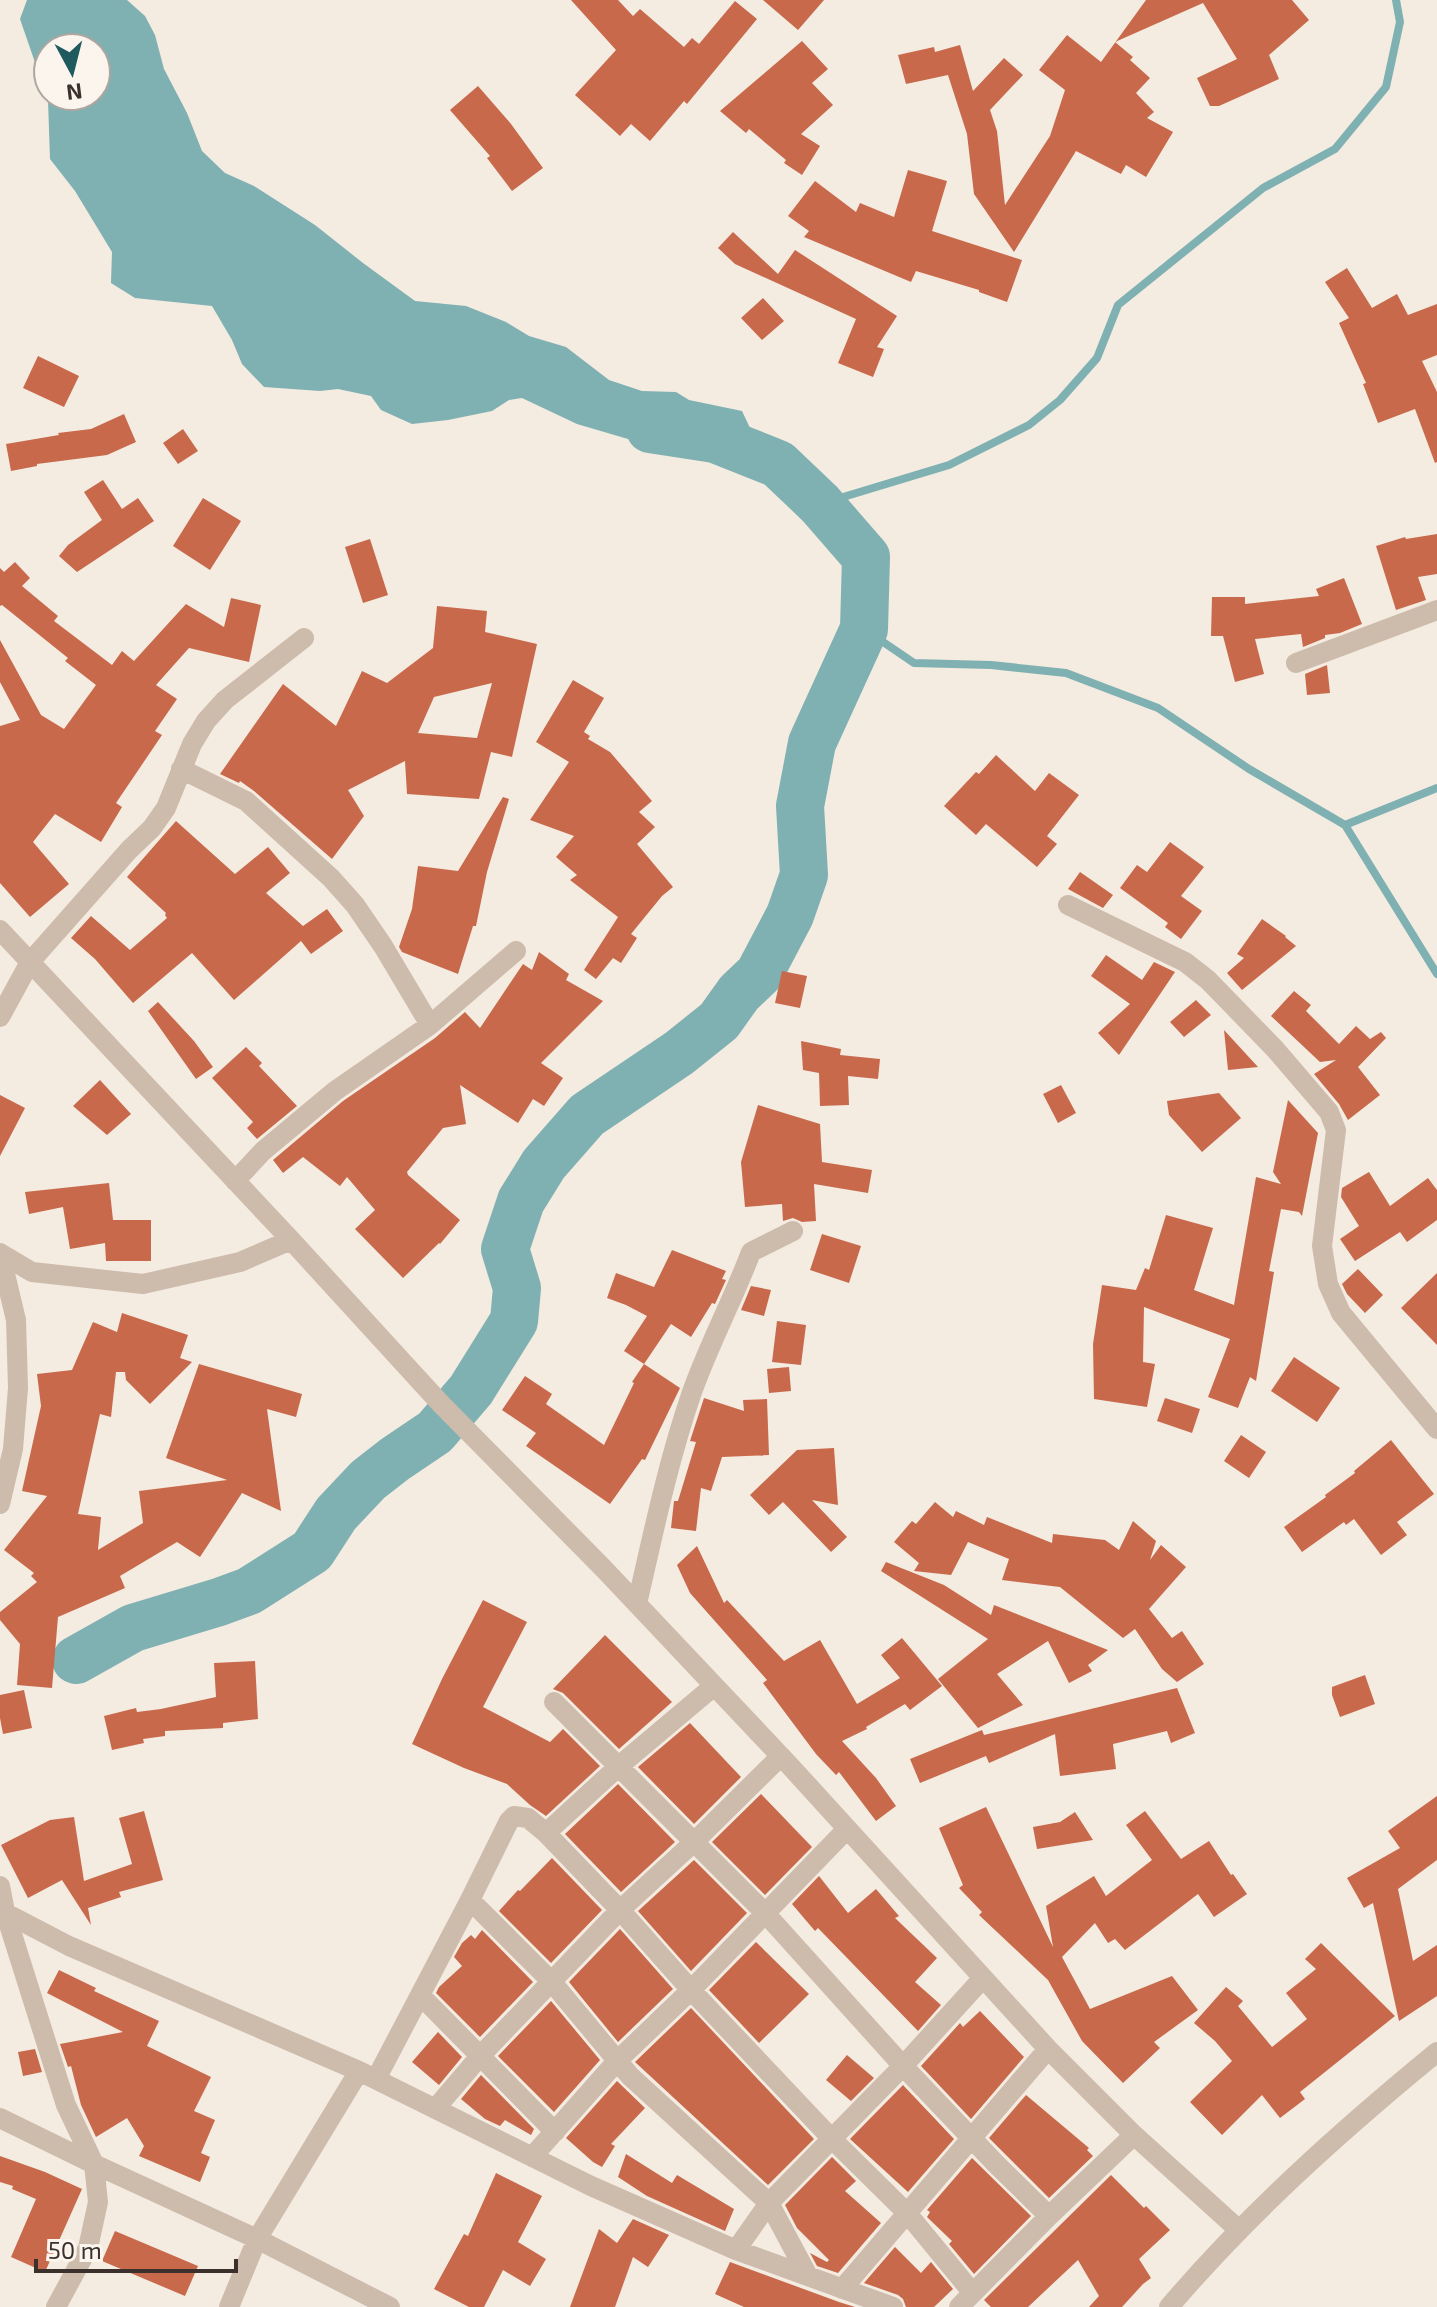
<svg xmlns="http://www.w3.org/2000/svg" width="1437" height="2307" viewBox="0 0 1437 2307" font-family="'Exo 2',sans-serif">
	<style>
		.water { fill: #7fb0b2; fill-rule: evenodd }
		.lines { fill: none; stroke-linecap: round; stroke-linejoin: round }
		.stream { stroke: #7fb0b2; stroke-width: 8 }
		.river { stroke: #7fb0b2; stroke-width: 48 }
		.building { fill: #c8694b; fill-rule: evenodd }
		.minor { stroke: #cdbbac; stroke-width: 20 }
		.tertiary { stroke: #cdbbac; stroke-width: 20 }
	</style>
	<rect width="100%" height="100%" fill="#f4ebe1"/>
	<path class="water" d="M27,0h100l18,16 10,19 9,34 23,44 15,38 23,22 29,13 61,39 48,38 52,38 51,5 40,16 23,14 37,11 43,33 33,11 34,1 13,8 53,11 8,17 -6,12 -29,-1 -34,6 -36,-1 -68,-20 -55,-26 -13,2 -17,11 -44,9 -36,4 -31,-14 -10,-14 -33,-7 -18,2 -56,-4 -22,-23 -10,-24 -20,-34 -77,-8 -24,-15 1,-31 -37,-61 -25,-32 -2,-59 -28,-81zM48,48h48v48h-48z"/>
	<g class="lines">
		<path class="stream" d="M820,504l129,-39 80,-40 31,-25 37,-42 21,-53 145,-117 72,-39 51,-62 14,-65 -4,-22
			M864,629l50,34 77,2 75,8 92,35 91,61 96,56 92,-37
			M1345,825l92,149"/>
		<path class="river" d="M76,1660l57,-32 86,-26 30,-11 63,-40 24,-37 32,-34 27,-21 40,-27 36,-42 43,-69 3,-33 -12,-39 16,-48 23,-37 43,-49 92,-62 40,-32 20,-28 20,-19 31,-59 14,-40 -4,-69 12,-63 52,-114 2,-72 -46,-53 -42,-40 -63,-25 -65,-10"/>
	</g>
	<path class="building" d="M571,0h47l15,16 7,-7 44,38 8,-9 7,6 36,-43 22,18 -70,85 -3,-3 -34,40 -19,-17 -11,12 -45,-41 41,-45z
		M763,0h61l-26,30z
		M1146,0h146l17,20 -40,35 10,24 -60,27h-9l-13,-28 40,-19 -34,-56 -88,39 18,15 -3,3 20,18 -14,15 18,19 -7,6 26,14 -27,45 -20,-12 -5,9 -45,-23 -62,101 -40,-58 -7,-60 -19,-59 -42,9 -8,-29 36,-8 1,5 25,-7 13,46 31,-33 19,17 -33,35 7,21 8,74 45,-69 15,-46 -26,-20 28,-35 34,27z
		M802,41l26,28 -16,14 21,22 -32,29 19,12 -18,29 -18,-12 2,-3 -37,-31 -3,4 -26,-22z
		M478,86l33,38 32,44 -31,23 -25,-33 3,-2 -40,-46z
		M908,170l39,11 -15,50 90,29 -15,42 -28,-10v-2l-63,-19 -5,11 -107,-45 5,-6 -21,-15 27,-35 41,31 4,-9 34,14z
		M733,232l45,42 17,-24 102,66 -20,31 7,2 -11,28 -35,-14 18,-44 -121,-55 -17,-16z
		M1347,268l25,40 25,-14 11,21 29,-11v51l-15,6 15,31v70l-2,1 -20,-54 -37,14 -15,-39 3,-1 -27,-60 10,-5 -24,-36z
		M763,298l21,23 -22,19 -21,-22z
		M38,356l41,20 -15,31 -41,-19z
		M124,414l12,28 -29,13 -70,9v2l-26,5 -5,-27 53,-9 -1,-2 33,-4z
		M183,429l15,22 -20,13 -15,-21z
		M103,480l19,29 16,-11 16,23 -77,51 -18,-16 9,-11 34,-25 -18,-28z
		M203,498l38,23 -31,49 -37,-24z
		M1437,534v40l-19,3 8,23 -30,10 -20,-64 29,-9 1,2z
		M370,539l18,56 -25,8 -18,-56z
		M15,562l15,16 -8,8 36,30 -4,5 58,44 10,-14 12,10 52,-57 38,23 7,-29 30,7 -12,57 -60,-14 -33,37 21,14 -22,32 7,4 -46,68 6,4 -21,35 -46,-28 -22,28 36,42 -39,33 -30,-34v-157l20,-6 -20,-38v-42l41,75 23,14 32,-44 -31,-24 3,-3 -66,-53 -2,1v-38l4,4z
		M1344,578l18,46 -22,9 -15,2v3l-22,9 -2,-13 -46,5 9,35 -29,8 -12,-46h-12l1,-39h33v7l74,-8 -3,-7z
		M437,606l50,5 -2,21 52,12 -25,113 -21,-5 -12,47 -72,-5 -2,-33 -57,29 16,26 -32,43 -78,-68 -14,-10 -1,2 -19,-9 63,-90 53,42 26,-55 25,12 46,-35zM492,683l-15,55 -59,-5 16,-36z
		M1327,665l3,28 -23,2 -2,-21z
		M573,680l31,18 -20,34 6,4 -2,3 22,13 42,49 -13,11 16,15 -18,17 36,43 -11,9 -31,38 6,4 -16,25 -8,-5 -17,21 -12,-9 34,-53 -48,-37 7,-5 -21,-18 18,-21 -44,-16 39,-58 -33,-20z
		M996,755l39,36 14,-18 30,22 -32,41 10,8 -20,23 -51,-43 -10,11 -32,-29 32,-34 3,2z
		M503,797l6,2 -22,73 -11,54h-3l-15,48 -56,-22 -3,-5 13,-38 6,-43 40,5z
		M176,821l59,53 33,-27 22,26 -24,20 37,33 24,-17 16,22 -32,23 -10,-13 -67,59 -42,-47 -59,50 -38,-44 -24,-21 20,-22 39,34 37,-32 -2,-3 1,-2 -39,-36z
		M1170,842l34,25 -23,29 21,15 -21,28 -16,-12 3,-4 -48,-35 17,-23 10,7z
		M1080,872l33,23 -10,13 -35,-19z
		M1262,919l24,17 -1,1 11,9 -54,44 -15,-17 17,-15 -7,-4z
		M539,952l30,22 -3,6 37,21 -62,62 22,15 -19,28 -11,-7 -15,24 -58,-38 6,39 -23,4 -36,44 1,3 52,45 -20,24 -1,-1 -36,35 -48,-49 20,-19 -28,-33 -7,9 -37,-29 -20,16 -10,-13 70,-59 92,-63 30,-26 15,16 43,-64 9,6z
		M1106,955l36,25 12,-18 21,10 -56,83 -21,-22 32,-29 -39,-28z
		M782,971l25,5 -7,32 -25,-5z
		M1294,991l17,14 -5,6 33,33 17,-18 14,13 11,-7 5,6 -28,29 22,28 -32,25 -9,-16 -25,-30 22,-14 -16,2 -49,-46z
		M1196,1000l15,15 -27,22 -14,-15z
		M158,1002l36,39 19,26 -17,12 -48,-68z
		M1224,1030l34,37 -30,3z
		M801,1041l40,8 -1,6 40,4 -2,20 -30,-3 1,29 -29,1 -1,-33 -16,-3z
		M246,1047l16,16 -3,3 38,40 -40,33 -10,-11 6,-6 -41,-44z
		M100,1080l31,34 -24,21 -34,-29z
		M1061,1085l15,28 -18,10 -15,-29z
		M1219,1093l22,25 -39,34 -33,-37 -2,-14z
		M0,1095l25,13 -25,48z
		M1288,1100l30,33 -16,83 -3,-4 -18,-3 -12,62 5,1 -18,109 -6,-4 -12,31 -30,-11 22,-58 -86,-32 -1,55 12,2 -8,43 -53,-8 -1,-55 9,-59 34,5 9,-22 4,2 17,-55 47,13 -19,62 40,15 22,-128 25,7 -8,-12z
		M758,1105l62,19 2,38 50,8 -4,23 -54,-9 2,37 -14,1 -9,-4 -10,3 -1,-17 -37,3 -4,-45z
		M1369,1172l21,34 38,-28 9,12v30l-30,22 -7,-10 -45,29 -15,-22 19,-13 -18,-29 1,-9z
		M109,1183l4,37h38v41h-45l-1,-18 -35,6 -7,-42 -34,7 -4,-22z
		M822,1234l39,12 -12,37 -39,-13z
		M672,1250l54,21 -4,8 4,1 -11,24 -3,-1 -21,34 -20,-13 -27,40 -20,-13 23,-35 -21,-11 -19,-7 9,-25 38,14z
		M1358,1269l25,26 -18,18 -18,-19 -5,-10z
		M1437,1273v72l-36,-37z
		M751,1286l20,4 -7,26 -23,-6z
		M122,1313l66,22 -8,23 12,4 -42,42 -24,-24 -1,-8h-9l-5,45 -11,-3 -22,100 23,3 -3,33 45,-27 -4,-32 88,-11 -61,-22 33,-94 103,30 -6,23 -29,-8 14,102 -39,-18 -42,64 -23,-15 -57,34 5,12 -67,29 -6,71 -35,-3 3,-41 -20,-24v-8l37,-30 -6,-6 3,-3 -30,-23 43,-54 -25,-5 19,-85 -4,-32 35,-4 21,-48 24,10z
		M777,1321l29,4 -5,40 -29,-3z
		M1294,1357l46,31 -23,34 -46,-31z
		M644,1364l36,24 -35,72 -3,-1 -32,45 -84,-58 10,-13 -34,-23 23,-34 27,18 -6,10 58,41 30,-62 -2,-1z
		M789,1367l2,24 -22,2 -2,-24z
		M704,1398l40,13 -1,-11 24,-1 2,56 -47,2 -11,34 -10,-3 -5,43 -25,-3 3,-27h4l18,-59 -6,-1z
		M1165,1398l35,11 -8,24 -35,-12z
		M1241,1435l25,17 -17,26 -25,-17z
		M1391,1440l43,54 -37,28 10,13 -26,20 -27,-36 -8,6 -2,-3 -42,30 -18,-25 42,-30 -1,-2 30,-22 -1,-2z
		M834,1448l4,57 -26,-5 35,37 -16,15 -48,-50 -14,13 -19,-20 47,-45z
		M935,1502l18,15 3,-6 28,14 3,-8 65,26 1,-9 52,6 14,10 14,-29 23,20 -6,19 11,-15 25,22 -37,42 23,29 10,-7 22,33 -27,18 -15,-13 -27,-40 -12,9 -63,-51 -58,-7 7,-21 -41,-17 -17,33 -37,-4 5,-8 -25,-21 18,-21 4,3z
		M697,1546l27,57 3,-3 57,61 36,-21 37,64 43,-26 -19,-23 21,-17 40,48 -32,24 -5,-6 -39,23 1,2 -25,12 34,37 20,28 -20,15 -37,-49 -3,3 -20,-21 -53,-71 4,-3 -77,-87 -13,-28z
		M886,1562l58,23 47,30 3,-10 114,45 -20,15 4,6 -23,12 -21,-42 -51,33 26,31 -45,23 -40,-49 50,-40 -107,-68z
		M483,1600l44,22 -44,85 67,35 13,-13 37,37 -54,50 -16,-11 -23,-21 -43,-16 -52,-24 30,-65z
		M605,1635l67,67 -53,47 -56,-56 -10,-4z
		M255,1661l3,58 -35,4v5l-58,3v5l-22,3 1,4 -32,7 -8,-34 32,-8 1,4 24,-3 55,-12 -2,-34z
		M1365,1675l10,29 -35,13 -8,-22v-8z
		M1177,1688l18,45 -24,10 -4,-12 -54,13 3,25 -56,7 -5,-42 -66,29 -3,-7 -66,27 -10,-24 72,-29 2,5z
		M24,1690l8,38 -29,6 -3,-16v-23z
		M690,1723l51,54 -47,47 -56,-57z
		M618,1784l57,58 -54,50 -56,-58z
		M761,1794l51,53 -47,48 -53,-53z
		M1437,1796v64l-39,29 15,72 24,-16v51l-38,25 -26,-118 -9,5 -17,-30 53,-30 -12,-17z
		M986,1807l67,140 -7,-41 48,-30 12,20 46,-36 -26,-35 19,-14 36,48 28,-18 22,34 2,-1 14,20 -33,23 -16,-23 -73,56 -10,-11 -7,4 -13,-20 -33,34 28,52 82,-33 26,34 -44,32 6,6 -37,35 -41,-42 -34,-61 -69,-65 3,-3 -23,-24 4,-3 -24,-57z
		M144,1811l19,69 -44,12 2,5 -33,11 3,17 -29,-45 -34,18 -27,-53 49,-25 24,-3 10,64 48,-17 -13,-46z
		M1075,1812l18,28 -56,9 -4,-22 27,-5z
		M552,1858l50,52 -51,53 -52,-52 19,-21 2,1z
		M694,1860l53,53 -56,58 -53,-60z
		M819,1876l29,37 28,-24 23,27 -4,2 42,40 -22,24 26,23 -23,26 -100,-103 -3,3 -23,-27z
		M620,1929l53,60 -55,53 -49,-60z
		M482,1930l51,52 -53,55 -44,-44 3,-6 23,-21 -8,-9 8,-14 9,-8 4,4z
		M756,1942l53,52 -50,49 -50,-53z
		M1321,1943l74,73 -95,76 5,7 -25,19 -18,-23 -40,40 -32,-33 42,-41 -17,-20 -21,-18 32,-36 17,14 -5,5 34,41 35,-28 -21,-26 30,-24 -11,-10z
		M59,1970l37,18 -2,3 65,30 -12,25 64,31 -17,34 21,9 -14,33 9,4 -10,25 -61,-26 5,-10 -17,-28 -31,19 -15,-32 -10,-39 -3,1 -8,-23 63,-12 -76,-39z
		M551,2001l49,59 -46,52 -56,-56z
		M691,2008l123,131 -46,46 -133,-123z
		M980,2011l44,46 -53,62 -50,-53 39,-43 3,4z
		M438,2032l24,25 -23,28 -27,-23z
		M35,2049l7,23 -19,4 -5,-24z
		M847,2055l27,23 -23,23 -25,-21z
		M481,2075l53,54 -3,6 -26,-15 -5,6 -15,-7 -24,-20z
		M617,2081l28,27 -34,36 4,2 -13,21 -9,-5 -27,-24z
		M903,2085l51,54 -46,53 -58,-53z
		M1026,2095l63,53 -2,2 6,6 -44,42 -60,-60z
		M626,2154l46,29 5,-8 57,34 -9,22 -78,-35 -29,-19z
		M0,2156l45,16 37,17 -37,83 -34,-15 25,-58 -24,-10 1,-3 -13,-4z
		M832,2157l24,24 -11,10 36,32 -43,50 -21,-7 -7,-13 17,9 2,-2 -32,-32 -12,-23z
		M972,2158l59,58 -57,58 -25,-30 3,-3 -25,-24 3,-5 -3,-2z
		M496,2173l46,23 -24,46 28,17 -16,27 -27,-16 -19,37h-15l-35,-18 30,-55 4,2z
		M1111,2175l33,33 2,-2 24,24 -31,29 12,19 -8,6 -21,23h-33l10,-11 -21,-36 -50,47h-37l-7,-7z
		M633,2219l36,16 -21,32 -15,-10 -18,50h-45l29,-78 18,14z
		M115,2231l83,35 -13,30 -83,-35z
		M895,2247l26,26 10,-11 22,27 -19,18h-28l-3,-8 -5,-4 -34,-12z
		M730,2262l109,40 16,5h-111l-29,-13z"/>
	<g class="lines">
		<path class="minor" d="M1296,663l141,-53
			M181,769l65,32 85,77 24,27 28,41 47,79
			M1068,905l117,57 23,18 67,69 54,63 7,18 -14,116 6,38 13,29 96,116
			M0,930l291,310 150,164 163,165 187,198 257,282 86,86 105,95
			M0,1017l30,-55 99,-112 23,-22 14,-20 26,-64 14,-23 19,-21 79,-62
			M235,1181l28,-30 72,-60 95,-66 86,-74
			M0,1253l32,19 111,12 97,-22 51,-22
			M0,1504l13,-55 5,-61 -2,-68 -16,-67
			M637,1604c16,-70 31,-142 54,-209 17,-49 42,-95 60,-143l42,-21
			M554,1702l211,211 138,153 93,98 53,52
			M546,1833l73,-67 95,-80
			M0,1886l5,26 61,193 28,59 4,38 -10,46 -32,59
			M470,1900l81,81 79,95 139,127 39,73
			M0,1910l69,36 290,125 232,115 145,64 157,57
			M420,1995l135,137
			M376,2079l94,-179 39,-79 5,-5 14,2 18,15 74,77 71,80 141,149 75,74 65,79
			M435,2109l46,-54 139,-145 74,-68 87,-86
			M0,2118l94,46 163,75 133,68
			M532,2157l85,-96 74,-71 156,-161
			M736,2250l33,-47 134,-137 80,-88
			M842,2289l206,-240
			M229,2307l28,-68 102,-168
			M959,2307l90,-91 85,-81"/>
		<path class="tertiary" d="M1169,2307c80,-94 173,-177 268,-255"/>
	</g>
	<g transform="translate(72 72) rotate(173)"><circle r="38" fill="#fbf5ee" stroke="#aea6a0" stroke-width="2"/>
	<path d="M0-6L14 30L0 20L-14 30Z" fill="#1f5a5e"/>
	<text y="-12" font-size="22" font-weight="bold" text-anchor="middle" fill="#3b302b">N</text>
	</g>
	<path d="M36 2259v12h200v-12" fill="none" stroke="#3b302b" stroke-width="4"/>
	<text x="48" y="2259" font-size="24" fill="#3b302b" stroke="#fbf5ee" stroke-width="6" paint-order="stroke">50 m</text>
</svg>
